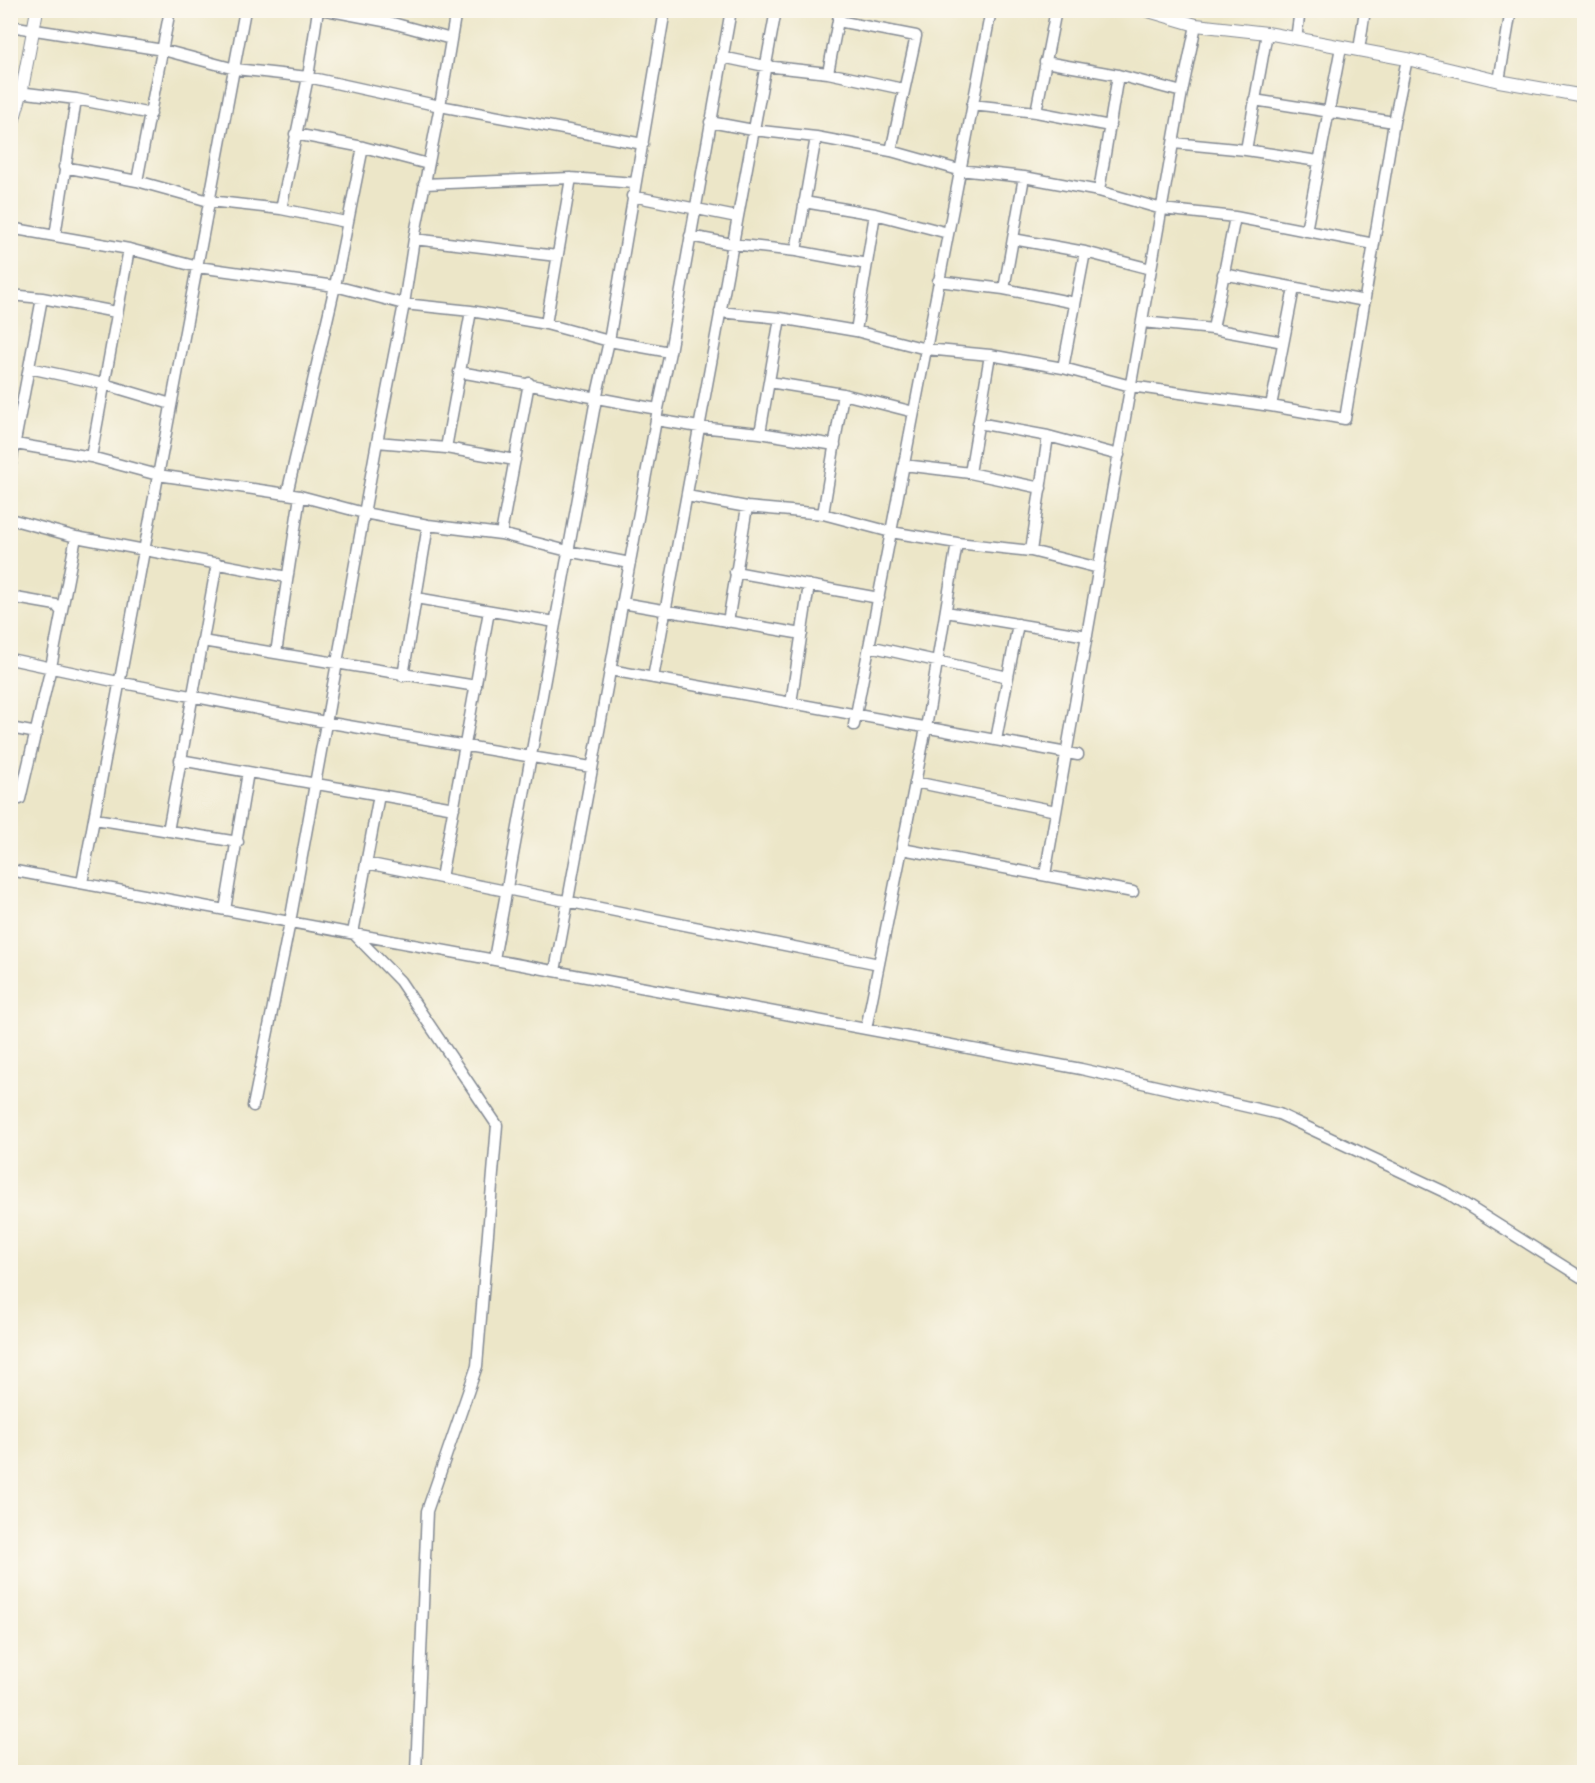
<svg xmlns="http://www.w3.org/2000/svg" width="1595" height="1783" viewBox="0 0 1595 1783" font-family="Cardo,serif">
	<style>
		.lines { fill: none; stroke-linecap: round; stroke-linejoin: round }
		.minor-casing { stroke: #848a93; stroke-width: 13 }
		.tertiary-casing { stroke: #848a93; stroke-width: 14 }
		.minor { stroke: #fff; stroke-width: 10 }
		.tertiary { stroke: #fff; stroke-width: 12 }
	</style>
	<rect width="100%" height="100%" fill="#fbf7ec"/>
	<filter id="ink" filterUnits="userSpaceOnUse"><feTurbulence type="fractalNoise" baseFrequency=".0167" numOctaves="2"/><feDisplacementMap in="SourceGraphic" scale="12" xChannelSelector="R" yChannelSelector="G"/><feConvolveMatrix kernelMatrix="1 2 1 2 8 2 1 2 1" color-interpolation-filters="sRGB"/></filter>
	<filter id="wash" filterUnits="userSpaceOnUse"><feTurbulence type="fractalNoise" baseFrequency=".008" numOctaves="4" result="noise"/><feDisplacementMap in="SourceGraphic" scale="24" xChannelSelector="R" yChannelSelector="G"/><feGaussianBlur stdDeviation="1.35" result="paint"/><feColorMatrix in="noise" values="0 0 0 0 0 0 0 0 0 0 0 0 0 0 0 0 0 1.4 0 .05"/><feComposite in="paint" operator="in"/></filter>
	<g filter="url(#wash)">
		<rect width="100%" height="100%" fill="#ece6c8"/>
	</g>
	<g filter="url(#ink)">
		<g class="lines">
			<g class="minor-casing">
				<path id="minor" d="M326,10l63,12 62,17
					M838,21l78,15 -25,115
					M10,26l153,24 72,19 73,8 132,29 203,38
					M1296,39l4,-29
					M1359,50l6,-40
					M722,57l43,9 63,7 75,16
					M1045,62l73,13 64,17
					M828,73l12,-63
					M1499,81l12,-71
					M10,91l66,8 75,15
					M1254,100l140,22
					M972,105l64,7 74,14
					M1036,112l20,-102
					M710,122l43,8 63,7 75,14 68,19 65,7 75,14 63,18 73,8 139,27
					M295,134l68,13 65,17
					M1174,143l72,7 72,11
					M1246,150l21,-117
					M64,167l73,14 72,20 72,8 65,13
					M137,181l33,-171
					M424,184l147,-6 63,5
					M1099,191l19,-116
					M632,196l105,21
					M804,202l71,12 73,19
					M281,209l27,-132 10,-67
					M10,228l119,21 69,18 137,19 69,18 67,7 75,13 63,17 61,11
					M1306,231l35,-184
					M55,236l21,-137
					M690,236l42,8 64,7 71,13
					M414,239l143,17
					M1013,239l72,13 66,17
					M796,251l20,-114
					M1223,274l142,27
					M938,281l66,8 71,14
					M1004,289l20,-112
					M10,295l32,3 74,14
					M720,312l60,6 76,13 70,18 64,6 73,13 68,18 140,20 74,13 49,-297 13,-63
					M1142,322l71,7 70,13
					M546,324l25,-146
					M1213,329l22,-112
					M856,331l19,-117
					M29,368l75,16 67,20
					M1063,368l22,-116
					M459,372c67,11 132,26 199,37
					M769,382l74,12 71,18
					M1271,406l23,-118
					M656,420l43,7 61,6 75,12
					M978,423l70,13 71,19
					M760,433l20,-115
					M377,442l69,6 69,12
					M10,443l81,14 67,18 142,21 64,17 64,12 73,9 67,17 62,12
					M446,448l25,-137
					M91,457l38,-208
					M904,465l66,8 71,15
					M10,468l32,-170
					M970,473l20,-118
					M287,494l48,-208 28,-139
					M687,496l60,11 76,7 68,18 66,11 74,8 68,17
					M823,514l20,-120
					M10,519l66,18 211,40
					M501,534l28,-151
					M1031,551l17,-115
					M735,572l144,26
					M10,597l46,8 5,6
					M416,598l139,24
					M622,603l180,31
					M946,612l141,24
					M728,622l19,-115
					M202,641l274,45
					M869,646l139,31
					M276,653l24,-157
					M10,659l108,23 207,40 266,45
					M610,670l468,85
					M403,676l25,-151
					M653,678l123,-668
					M791,703l18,-118
					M854,725l137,-715
					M10,728l27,5
					M996,740l22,-116
					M180,760l274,48
					M915,782l141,29
					M379,795l-26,138 47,48 97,144 -20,241 -50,145 -11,261
					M20,799l31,-132 25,-130
					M95,819l143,23
					M168,831l49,-268
					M902,849l231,43
					M366,863l140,28
					M10,870l1071,199 198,45 170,80 135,85
					M1045,875l137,-783 14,-67
					M441,878l48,-267
					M82,883l163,-873
					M506,889l373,75
					M225,910l23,-138
					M494,959l102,-560 13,-58 56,-331
					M555,971l103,-562 12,-57 61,-342
					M866,1029l60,-301 31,-185
					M253,1106l37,-184 87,-480 27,-138 10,-65 26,-133 16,-96"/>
			</g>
			<g class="tertiary-casing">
				<path id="tertiary" d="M1145,10l51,15 71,8 140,26 92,22 85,15
					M10,132l11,-38 16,-84"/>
			</g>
			<use href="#minor" class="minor"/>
			<use href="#tertiary" class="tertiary"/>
		</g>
	</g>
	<rect width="1595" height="1783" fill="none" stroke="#fbf7ec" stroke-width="36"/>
</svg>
